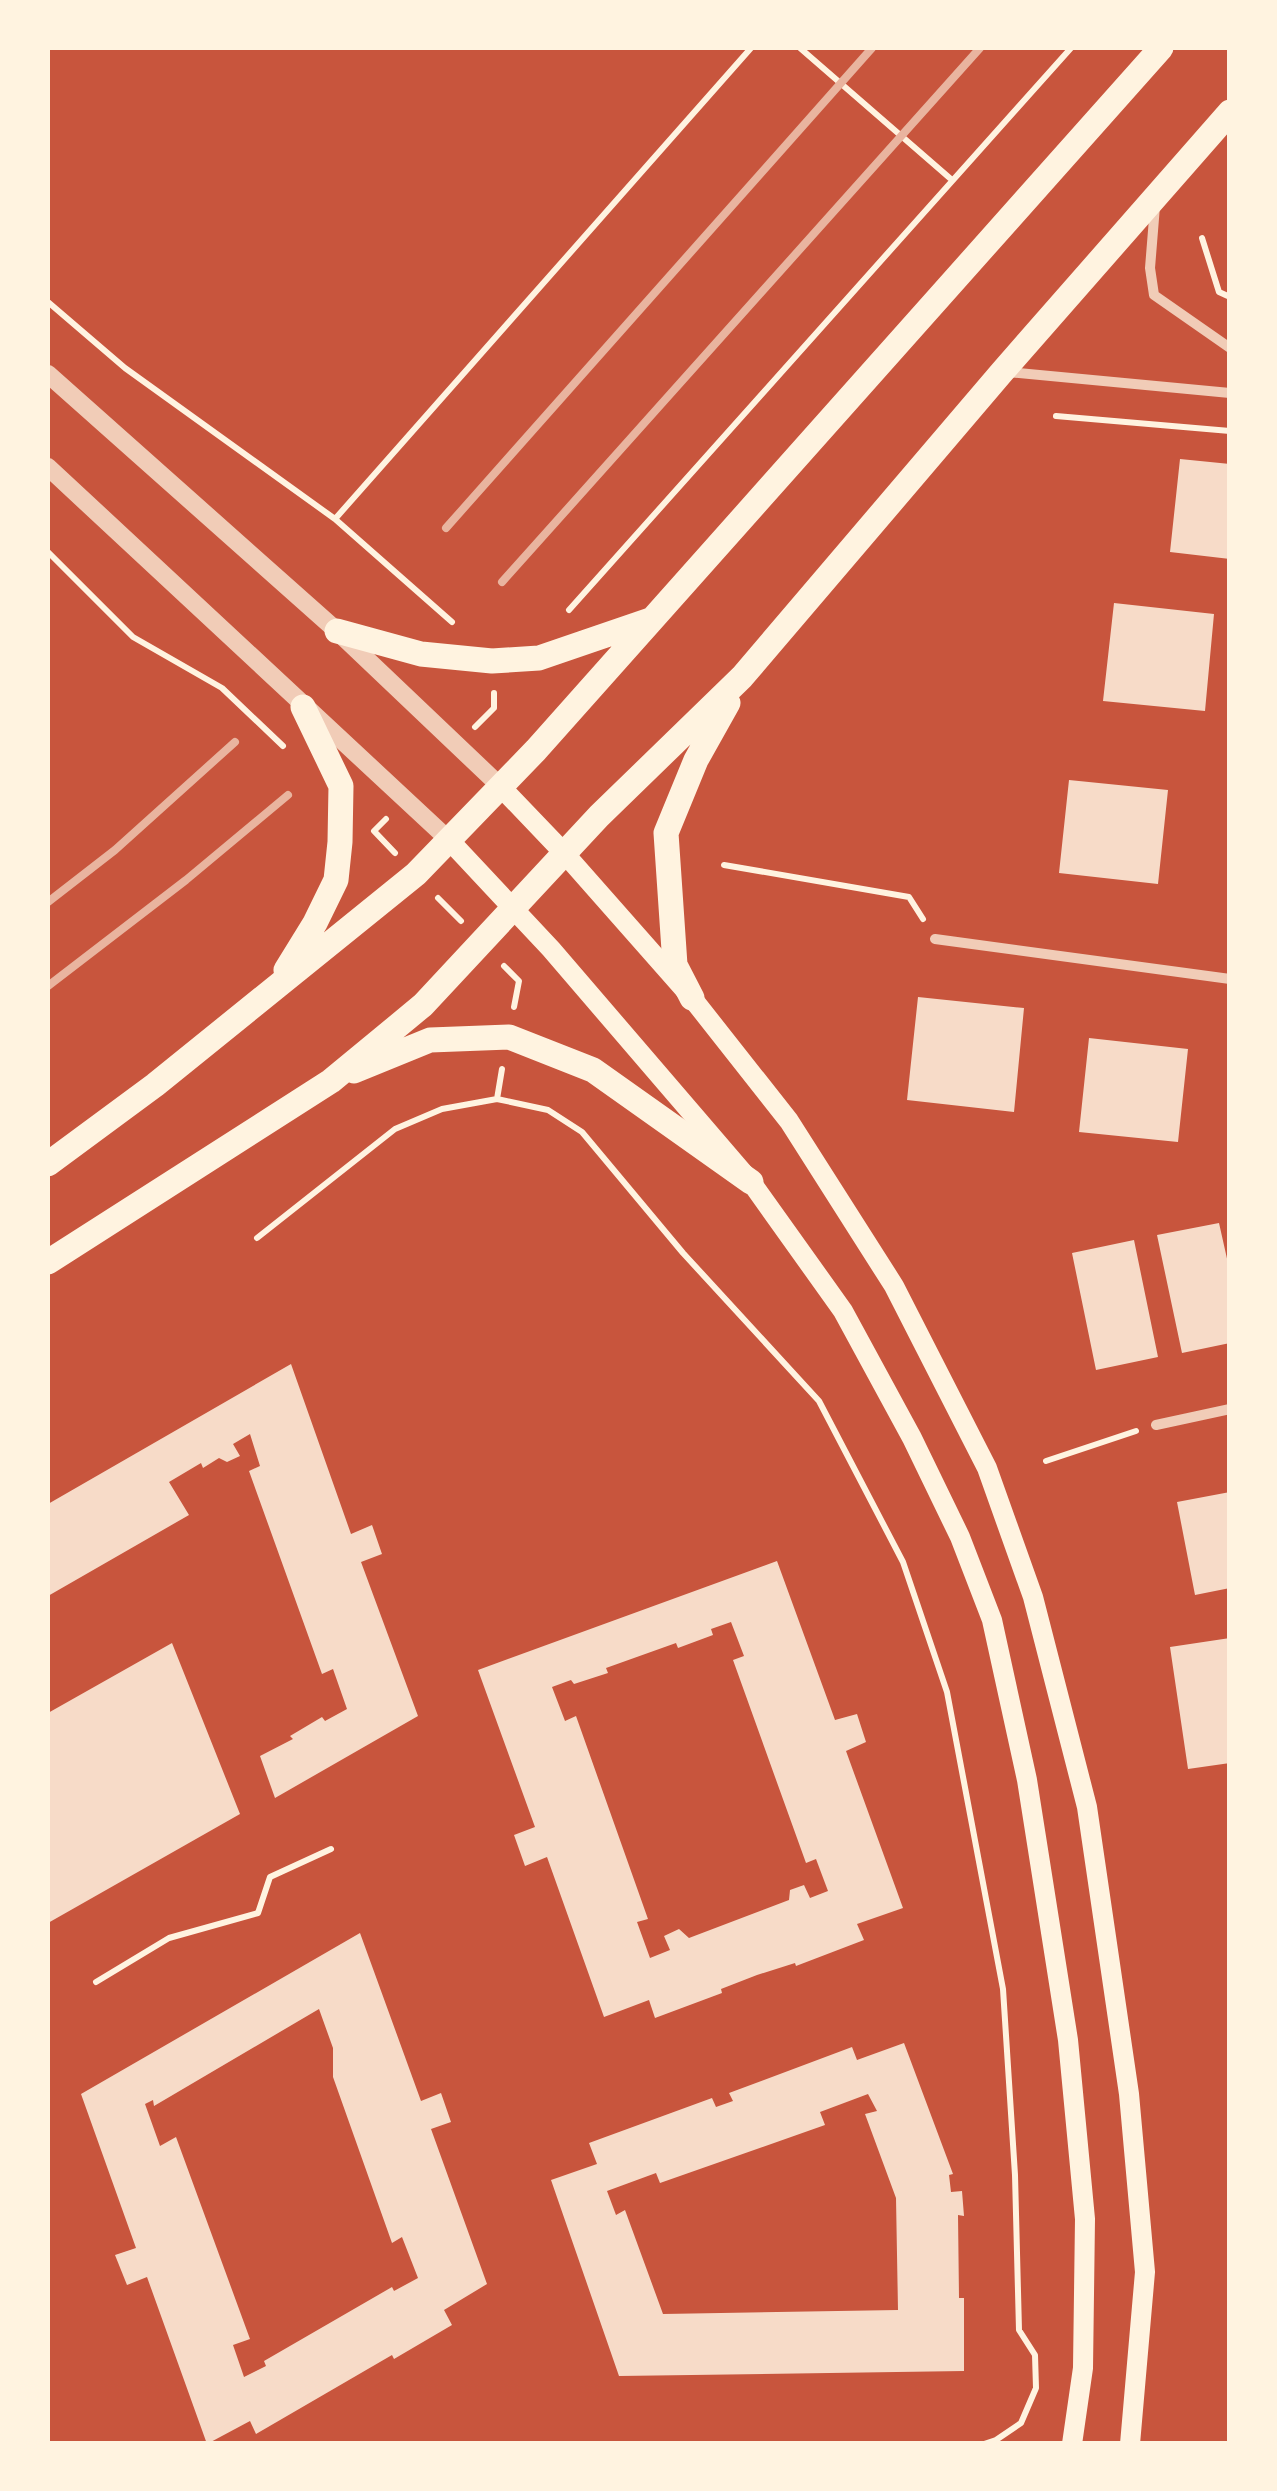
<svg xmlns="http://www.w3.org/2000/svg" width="1277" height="2491" viewBox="0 0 1277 2491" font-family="Montserrat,sans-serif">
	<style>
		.building { fill: #f7dbc8; fill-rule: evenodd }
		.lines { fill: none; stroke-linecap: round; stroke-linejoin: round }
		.path { stroke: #fff3e0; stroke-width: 6 }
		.minor { stroke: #f1ccb7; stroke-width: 10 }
		.tertiary { stroke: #f1ccb7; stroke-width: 18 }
		.secondary { stroke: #fff3e0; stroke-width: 20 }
		.primary { stroke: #fff3e0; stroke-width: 25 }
		.rail { stroke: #e9b49f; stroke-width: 8 }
	</style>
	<rect width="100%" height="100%" fill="#c8553d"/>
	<path class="building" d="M1180,459l50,5v95l-60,-7z
		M1114,603l100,11 -9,97 -102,-10z
		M1069,780l99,10 -10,94 -99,-11z
		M918,997l106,11 -10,104 -107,-12z
		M1089,1038l99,11 -10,93 -99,-10z
		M1219,1223l11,49v71l-48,10 -25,-118z
		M1134,1240l24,117 -62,13 -24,-117z
		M291,1364l60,170 21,-9 10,29 -21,8 57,154 -143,82 -15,-42 33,-17 -3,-3 32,-19 3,4 22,-12 -14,-40 -11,5 -73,-203 11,-5 -10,-32 -17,10 7,12 -13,6 -8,-4 -16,10 -2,-5 -32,19 20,33 -141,81v-92z
		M1230,1492v96l-35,7 -18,-93z
		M777,1561l58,159 22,-6 9,28 -20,9 57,157 -46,16 7,16 -68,26 -1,-3 -38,12 -36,14 1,4 -67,25 -6,-18 -45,17 -57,-160 -22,9 -11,-31 21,-8 -57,-157zM731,1622l13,34 -11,4 42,117 31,86 10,-4 12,32 -18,7 -6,-13 -14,5 -1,10 -100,38 -10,-9 -15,7 6,14 -20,8 -13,-36 11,-3 -72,-203 -11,5 -13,-34 19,-7 3,4 34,-11 -2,-5 70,-25 2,5 35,-13 -2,-6z
		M1230,1638v125l-42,6 -18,-122z
		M172,1643l68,171 -192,109v-210z
		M360,1933l61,168 20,-8 10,29 -20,7 56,155 -43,26 8,15 -58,34 -2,-4 -136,79 -6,-13 -43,23 -60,-167 -20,8 -12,-30 21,-7 -55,-154zM319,2009l14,39v29l59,166 10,-6 16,41 -24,13 -2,-4 -128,74 2,5 -22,11 -11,-32 17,-6 -74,-202 -16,9 -15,-42 8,-4 1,6z
		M904,2043l49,131 -4,1 2,17 11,-1 2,25 -6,-1 1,83h5v73l-345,5 -68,-196 46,-16 -8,-21 123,-45 4,9 17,-6 -4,-8 123,-46 5,13zM868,2094l9,17 -12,3 31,84 2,112 -235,4 -38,-104 -9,5 -9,-24 49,-18 4,10 165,-58 -5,-13z"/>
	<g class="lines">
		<path class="path" d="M800,48l152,132
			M1202,238l17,54 11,5
			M48,302l77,66 210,151
			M1056,416l174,15
			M48,552l85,85 89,51 61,58
			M569,610l502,-562
			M452,622l-117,-103 416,-471
			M475,727l19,-19v-15
			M386,819l-12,12 21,22
			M724,865l185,32 14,22
			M438,898l23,23
			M504,966l15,15 -5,26
			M497,1099l5,-30
			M257,1238l138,-109 47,-20 55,-10 51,11 34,22 101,121 136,148 84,161 44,130 56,297 12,186 4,155 16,25 1,33 -15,35 -25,17 -12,4
			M1046,1461l90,-30
			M96,1982l73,-44 89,-25 12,-36 61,-28"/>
		<path class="minor" d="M1155,206l-5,62 4,27 76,53
			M1007,372l223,21
			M935,939l295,40
			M1156,1425l74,-16"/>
		<path class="tertiary" d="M48,374l289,257 163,155
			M48,467l402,374"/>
		<path class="secondary" d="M500,786l65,68 127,144 97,123 105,165 93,182 46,129 54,210 42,287 16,178 -15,172
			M450,841l101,108 200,233 92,129 69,127 48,99 32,83 35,160 41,260 17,179 -2,149 -11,76"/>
		<path class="primary" d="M337,631l84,23 71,7 47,-3 111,-38
			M286,970l29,-47 21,-43 4,-38 1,-56 -38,-79
			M692,998l-17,-33 -9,-132 30,-73 32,-57
			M354,1071l76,-31 79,-3 84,33 158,112
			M48,1164l107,-79 261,-211 120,-124 625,-702
			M48,1262l283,-181 92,-76 176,-189 143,-139 260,-305 228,-260"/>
		<path class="rail" d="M446,528l426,-480
			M502,582l478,-534
			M48,902l67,-52 120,-108
			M48,986l138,-106 102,-85"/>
	</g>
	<rect width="1277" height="2491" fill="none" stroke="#fff3e0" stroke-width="100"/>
</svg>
